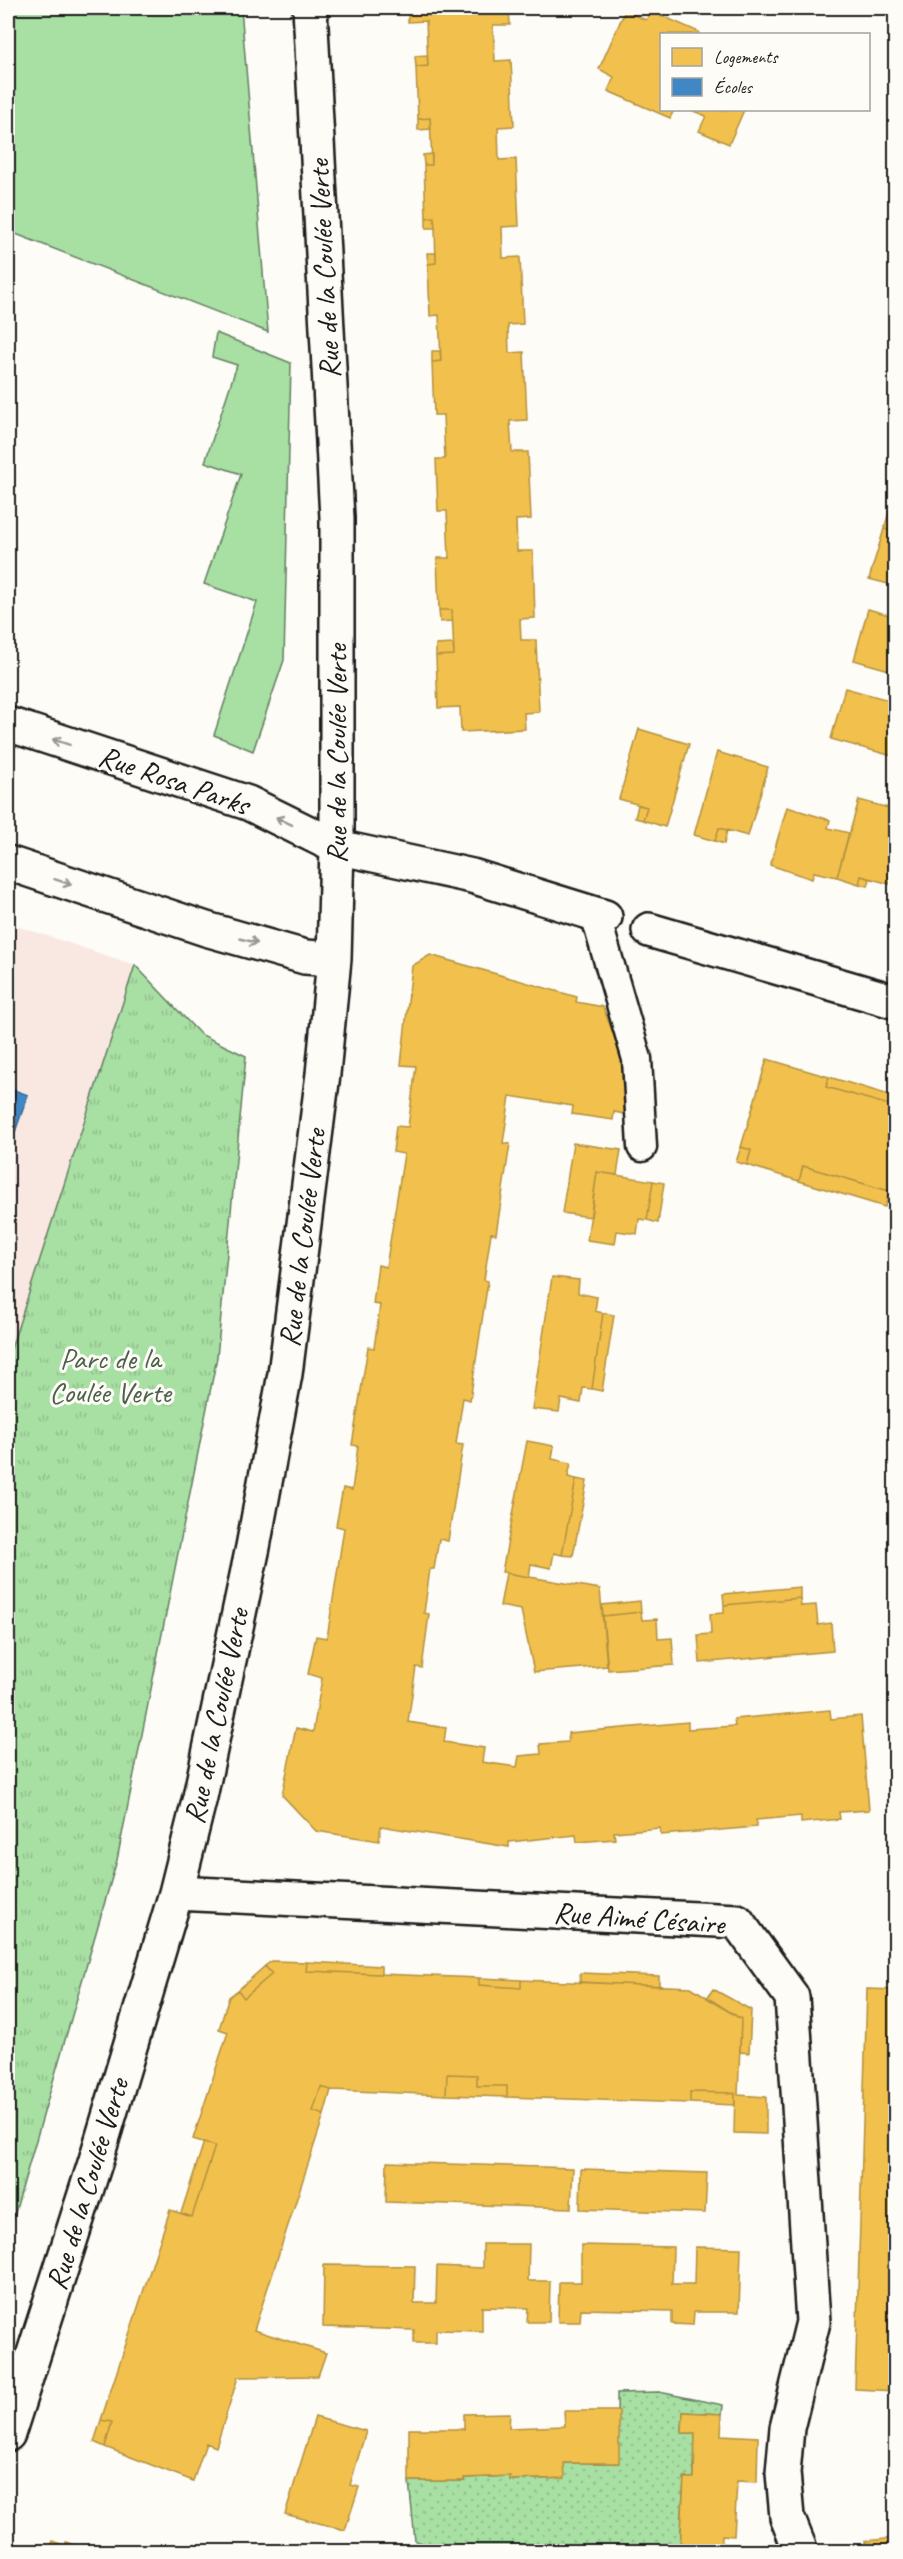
<svg xmlns="http://www.w3.org/2000/svg" width="903" height="2559" viewBox="0 0 903 2559" font-family="Caveat,sans-serif">
	<style>
		.built { fill: #f9e7e2 }
		.grass { fill: #a8dfa3; stroke: #627e60; stroke-width: 1.5 }
		.park { fill: url(#park-tufts); stroke: #627e60; stroke-width: 1.5 }
		.garden { fill: url(#garden-dots); stroke: #627e60; stroke-width: 1.5 }
		.homes { fill: #f2c14e; stroke: #b2903f; stroke-width: 1.5 }
		.schools { fill: #3f88c5; stroke: #346892; stroke-width: 1.5 }
		.lines { fill: none; stroke-linecap: round; stroke-linejoin: round }
		.service-casing { stroke: #1c1c1c; stroke-width: 33 }
		.minor-casing { stroke: #1c1c1c; stroke-width: 38 }
		.service { stroke: #fdfcf7; stroke-width: 28 }
		.minor { stroke: #fdfcf7; stroke-width: 33 }
		.oneway { stroke: #989794 }
		.labels { text-anchor: middle; stroke-width: 6; stroke-linejoin: round; paint-order: stroke }
		.street-label { font-size: 30px; fill: #1c1c1c; stroke: #fdfcf7 }
		.park-label { font-size: 30px; fill: #4d604b; stroke: #fdfcf7 }
	</style>
	<defs>
		<pattern id="park-tufts" width="24" height="20" patternUnits="userSpaceOnUse" patternTransform="scale(1.5)"><rect width="24" height="20" fill="#a8dfa3"/><path d="M3 7l-1-3M5 7V3M7 7l1-3M15 17l-1-3M17 17v-4M19 17l1-3" fill="none" stroke="#90bf8c"/></pattern>
		<pattern id="garden-dots" width="8" height="8" patternUnits="userSpaceOnUse" patternTransform="scale(1.5)"><rect width="8" height="8" fill="#a8dfa3"/><path d="M2 2h.1M6 6h.1" fill="none" stroke="#90bf8c" stroke-width="1.8" stroke-linecap="round"/></pattern>
	</defs>
	<rect width="100%" height="100%" fill="#fdfcf7"/>
	<filter id="ink" filterUnits="userSpaceOnUse"><feTurbulence type="fractalNoise" baseFrequency=".0167" numOctaves="2"/><feDisplacementMap in="SourceGraphic" scale="12" xChannelSelector="R" yChannelSelector="G"/><feConvolveMatrix kernelMatrix="1 2 1 2 8 2 1 2 1" color-interpolation-filters="sRGB"/></filter>
	<g filter="url(#ink)">
		<path class="built" d="M8,923l127,42 -127,393z"/>
		<path class="grass" d="M8,8h233l27,324 -260,-101z
			M216,333l75,30 -7,297 -31,91 -39,-16 43,-133 -53,-18 37,-110 -36,-12 32,-97 -25,-8z"/>
		<path class="park" d="M135,965l65,69 46,22 -29,301 -100,503 -109,377v-879z"/>
		<path class="garden" d="M659,2392l64,13 -1,9 -39,-2 -1,21h13l-1,45h-10l-4,73h-231l-34,-10 -6,-60h55v-3l46,-2v4l54,-2v-15h54l-1,-70z"/>
		<path class="homes" d="M408,8h101l1,17h-17l2,36 16,-1 3,66 -16,1 1,33 17,-1 3,67 -17,1 1,31 17,-1 3,67 -15,1 1,28 15,-1 3,68 -17,1 2,31h16l3,67 -15,1 1,31h16l2,67 -15,1 1,21h15l3,72 -15,1 1,16 -64,3 -1,-25 -22,1 -2,-52 18,-1 -2,-45h-13l-2,-52h12l-2,-47h-9l-2,-52h9l-2,-44h-9l-2,-53 9,-1 -2,-46 -9,1 -2,-52 8,-1 -1,-35 -1,-11 -8,1 -2,-53h8l-2,-47 -12,1 -2,-52 12,-1 -2,-45 -18,1z
			M625,11l21,9 5,-9 48,21 -1,2h-36v76h12l-4,8 -62,-27 6,-14 -15,-8z
			M427,55l1,11 -12,1 -1,-11z
			M691,110h53l-15,34 -30,-13 7,-15z
			M430,118l1,11 -13,1v-11z
			M432,154v11h-8l-1,-10z
			M434,217l1,11h-9v-10z
			M427,253h9v10l-8,1z
			M432,351h8l1,10 -9,1z
			M896,489v43l-12,-3z
			M884,529l12,3v54l-27,-7z
			M868,609l28,8v55l-42,-12z
			M439,610h13v11l-12,1z
			M453,644l1,11 -18,1v-11z
			M845,688l51,14v55l-65,-18z
			M639,729l50,15 -24,83 -22,-7 4,-13 -28,-8z
			M717,752l51,15 -20,69 -29,-8 -4,13 -21,-6z
			M859,800l37,10v54l-6,20 -29,-8 -2,8 -22,-7z
			M638,805l9,2 -4,13 -8,-2z
			M787,807l43,13 -2,8 21,5 -12,44 -23,-5 -2,7 -42,-14z
			M719,828l8,2 -3,14 -9,-3z
			M861,876l9,3 -2,7 -9,-2z
			M430,955l147,42 -1,5 27,5 27,71 -5,36 -11,-2 -1,8 -41,-6 1,-8 -63,-10 -7,47 7,1 -14,90 -5,-1 -7,47 4,1 -18,119 -7,-2 -7,46 7,1 -15,96 -9,-2 -5,30h-4l-6,44 5,1 -7,54 -6,-1 -8,55 38,6 -2,14 40,6 -2,14 35,5 2,-11 22,-2 -1,-10 28,-2v-9l120,-11v7l47,-3 -1,-7 96,-9 1,9 30,-3 8,94 -30,2 1,7 -39,4v-7l-45,4v7l-95,8 -1,-7 -46,4 1,7 -38,3 -1,-7 -67,7v5l-128,-21 -2,15 -63,-10 -34,-36 14,-67 17,4 9,-54 -14,-4 8,-38 11,2 17,-110 -8,-2 7,-38 9,2 6,-44 -6,-1 16,-98 6,1 6,-43 -7,-1 5,-39 8,2 18,-113 -11,-2 3,-26 12,1 8,-61 -15,-1 11,-99z
			M767,1059l62,18 -3,10 70,20v62l-7,22 -86,-25 -4,15 -52,-16 4,-15 -10,-3z
			M829,1077l67,20v10l-70,-20z
			M573,1143l48,7 -4,25 -20,-3 -6,45 -29,-4z
			M741,1147l10,3 -4,15 -11,-3z
			M803,1166l86,25 -4,16 -86,-26z
			M597,1172l56,9 -6,39 -8,-1 -2,15 -20,-3 -2,13 -28,-4z
			M653,1181l11,2 -6,40 -11,-3z
			M552,1277l27,3 -1,13 19,4 -2,14 8,2 -11,76 -9,-1 -2,15 -20,-4 -2,13 -27,-3z
			M603,1313l11,2 -12,76 -10,-2z
			M527,1441l27,5 -2,13 19,4 -3,14 8,2 -14,76 -8,-2 -3,15 -20,-4 -2,13 -27,-5z
			M576,1479l11,2 -14,75 -11,-1z
			M506,1573l94,16 7,77 -73,6 -13,-62 -21,-4z
			M800,1587v11l-76,7 -1,-11z
			M800,1598l1,8 15,-1 2,20 13,-2 2,28 -133,12 -2,-28 13,-1 -1,-20 14,-1v-8z
			M640,1601l1,11 -38,4 -1,-11z
			M641,1612l1,8 15,-1 1,20 14,-1 2,27 -66,5 -5,-54z
			M272,1961l35,1 -1,9 173,7v7l42,3v-8l170,7 50,32 -3,76 28,2v37l-32,-1 1,-40 -45,-1v11l-183,-6v-11h-30v-11l-30,-1 -1,21 -115,-5 -10,-3 -8,24 11,4 -70,215 72,23 -8,23 -80,1 -22,70 -10,-4 -13,38 -88,-34 7,-25 -11,-2 69,-210 22,7 23,-71 -22,-7 35,-107 -9,-3 10,-32 9,-7 6,8 28,-24 -7,-8z
			M307,1962l74,4v8l-75,-3z
			M265,1966l7,8 -28,24 -6,-8z
			M580,1973l79,3v10l-79,-4z
			M479,1978l42,2v8l-42,-3z
			M713,1989l38,21 -2,43 -9,-1 1,-33 -34,-21z
			M867,1989l29,1v401l-41,-2z
			M447,2074l30,1v11h30v11l-61,-2z
			M321,2087l10,3 -7,25 -11,-4z
			M690,2092l45,1v12l-45,-2z
			M204,2142l11,4 -23,71 -11,-4z
			M387,2162l186,6 -2,40 -185,-6z
			M581,2169l126,4 -2,40 -125,-4z
			M483,2244h46l-1,37h22l-1,41h-22l1,-14 -46,-1v24l-46,-1v13h-22v-13l-91,-3 1,-62 91,1 -1,37h22l1,-37 46,2z
			M581,2245l92,2 -1,37h22l1,-37 46,1 -2,64h-45l-1,13 -21,-1v-13l-91,-2 -1,13h-22l1,-40h22z
			M564,2411h55v52h-55l1,15 -55,2v-4l-46,2v3h-55v-52h55v-15l46,-1 -1,15 56,-2z
			M683,2412l39,2 -1,21 37,2 -1,45 -20,-1 -3,55 -12,-1 -1,17h-41l4,-74h10l1,-45h-13z
			M315,2417l51,14 -16,54 9,2 -14,43 -60,-16z
			M101,2420l11,2 -7,25 -11,-5z
			M896,2538v14h-30l-1,-11z
			M53,2541l12,5 -2,6h-14z
			M66,2542l24,10h-27z"/>
		<path class="schools" d="M8,1088l20,7 -20,57z"/>
		<g class="lines">
			<g class="service-casing">
				<path id="service" d="M595,914l42,145 5,88"/>
			</g>
			<g class="minor-casing">
				<path id="minor" d="M8,724l240,79 89,44 135,29 133,41
					M8,863l198,66 99,28 29,2
					M649,930l247,72
					M176,1893l561,28 55,76 21,325 -26,106 -4,45 4,44 14,35
					M8,2434l88,-274 80,-267 24,-96 53,-250 32,-173 38,-300 11,-115 3,-112v-329l-27,-510"/>
			</g>
			<use href="#service" class="service"/>
			<use href="#minor" class="minor"/>
		</g>
		<defs><path id="oneway-shaft" d="M-6 0H5M1.5-3L5.5 0L1.5 3" fill="none" stroke-width="1.6" stroke-linecap="round" stroke-linejoin="round" transform="scale(1.5)"/></defs>
		<g class="oneway">
			<use href="#oneway-shaft" transform="translate(61 742) rotate(-162)"/>
			<use href="#oneway-shaft" transform="translate(284 821) rotate(-154)"/>
			<use href="#oneway-shaft" transform="translate(63 882) rotate(18)"/>
			<use href="#oneway-shaft" transform="translate(249 941) rotate(15)"/>
		</g>
	</g>
	<g class="labels">
		<g class="street-label">
			<text transform="translate(324 269) rotate(-93)" y="10">Rue de la Coulée Verte</text>
			<text transform="translate(336 754) rotate(-90)" y="10">Rue de la Coulée Verte</text>
			<text transform="translate(174 780) rotate(19)" y="10">Rue Rosa Parks</text>
			<text transform="translate(302 1238) rotate(-83)" y="10">Rue de la Coulée Verte</text>
			<text transform="translate(216 1716) rotate(-78)" y="10">Rue de la Coulée Verte</text>
			<text transform="translate(639 1918) rotate(4)" y="10">Rue Aimé Césaire</text>
			<text transform="translate(87 2184) rotate(-73)" y="10">Rue de la Coulée Verte</text>
		</g>
		<g class="park-label">
			<text x="110" y="1368">Parc de la<tspan x="110" dy="34">Coulée Verte</tspan></text>
		</g>
	</g>
	<rect width="903" height="2559" fill="none" stroke="#fdfcf7" stroke-width="30"/>
	<rect x="15" y="15" width="873" height="2529" fill="none" stroke="#1c1c1c" stroke-width="2" filter="url(#ink)"/>
	<rect x="660" y="33" width="210" height="78" fill="#fdfcf7" stroke="#a3a29f" stroke-width="1.5"/>
	<rect x="672" y="48" width="30" height="18" fill="#f2c14e" stroke="#a3a29f" stroke-width="1.5"/>
	<text x="714" y="63" font-size="18" fill="#1c1c1c">Logements</text>
	<rect x="672" y="78" width="30" height="18" fill="#3f88c5" stroke="#a3a29f" stroke-width="1.5"/>
	<text x="714" y="93" font-size="18" fill="#1c1c1c">Écoles</text>
</svg>
